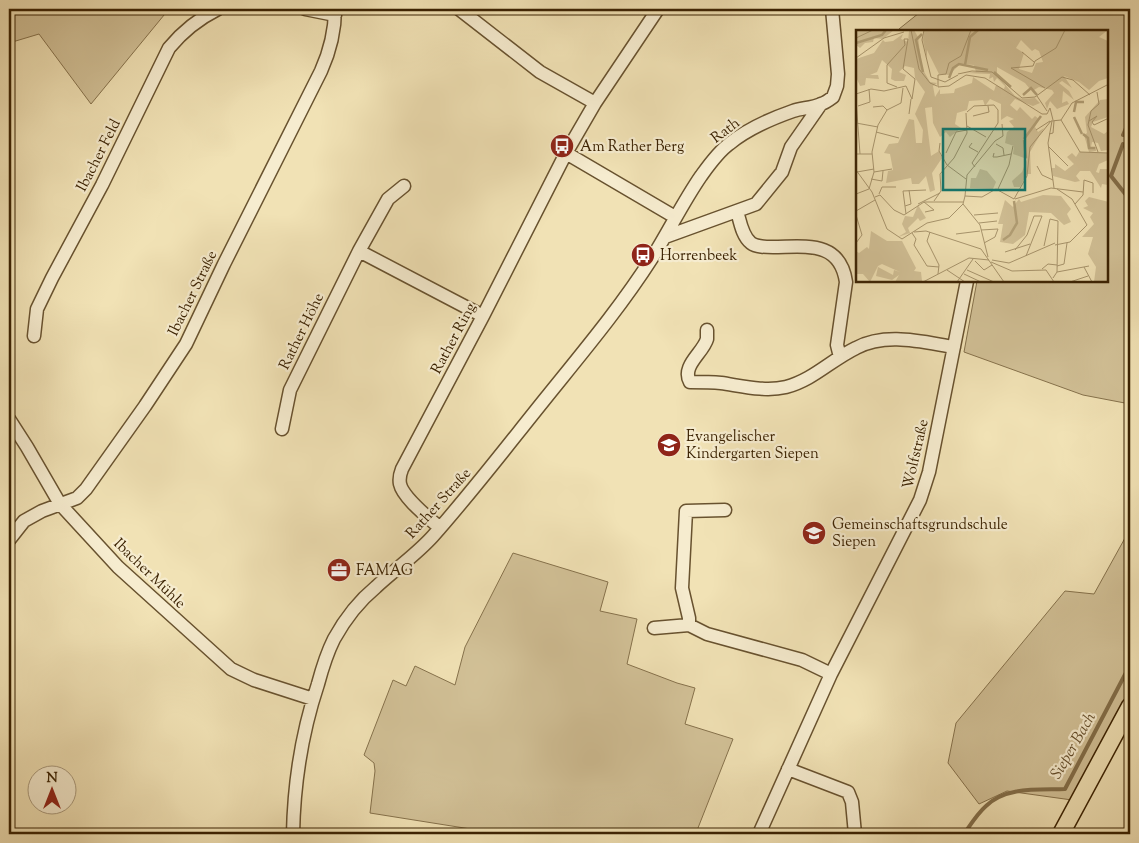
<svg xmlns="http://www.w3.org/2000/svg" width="1139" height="843" viewBox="0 0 1139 843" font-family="'Sorts Mill Goudy',serif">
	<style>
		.green { fill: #d2c197; stroke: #86724c }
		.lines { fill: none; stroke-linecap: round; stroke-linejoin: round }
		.stream { stroke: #836e49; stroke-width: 4 }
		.minor-casing { stroke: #68522f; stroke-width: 15 }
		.major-casing { stroke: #3b2202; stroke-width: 19 }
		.minor { stroke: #f6eccf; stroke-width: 12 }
		.major { stroke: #f1e2b5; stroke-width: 16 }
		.labels { text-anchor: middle; stroke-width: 4.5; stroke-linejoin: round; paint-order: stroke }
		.street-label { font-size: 15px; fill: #3b2202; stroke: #f6eccf }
		.poi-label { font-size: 15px; fill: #3b2202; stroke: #f6eccf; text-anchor: start }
		.water-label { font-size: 16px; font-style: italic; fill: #654e2b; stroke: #f6eccf }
		.inset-river { fill: none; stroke: #b3a178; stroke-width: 2.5 }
		.inset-road { fill: none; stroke: #a8956d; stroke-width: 1 }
		.view { fill: #0f766e; fill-opacity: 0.15; stroke: #0f766e; stroke-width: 2.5 }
		.inset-edge { fill: none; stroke: #3b2202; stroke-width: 2.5 }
	</style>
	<rect width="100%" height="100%" fill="#f1e2b5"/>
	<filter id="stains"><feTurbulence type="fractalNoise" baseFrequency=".004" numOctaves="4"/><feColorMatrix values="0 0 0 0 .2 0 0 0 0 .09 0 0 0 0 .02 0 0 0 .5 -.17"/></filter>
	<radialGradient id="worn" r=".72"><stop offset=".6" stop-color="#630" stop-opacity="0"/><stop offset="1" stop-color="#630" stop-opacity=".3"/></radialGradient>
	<path class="green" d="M9,9h160l-78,95 -52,-70 -30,9z
		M924,9h206v395l-47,-9 -119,-43 13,-71h131v-250h-211l2,-2z
		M1130,529v160l-58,111 -65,-9 -28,13 -31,-41 8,-40 109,-132 29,3z
		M513,553l95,29 -8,29 37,8 -10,45 50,19 18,5 -10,36 48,15 -37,94 -2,1h-192l-132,-21 5,-42 -1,-8 -10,-8 29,-75 13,6 9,-20 40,19 10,-38z"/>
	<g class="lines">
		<path class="stream" d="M1123,135l7,-16
			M1123,144l-12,32 19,24
			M964,834c7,-10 13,-20 22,-28 20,-20 54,-16 79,-17l65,-124"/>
		<g class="minor-casing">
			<path id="minor" d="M305,9l30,6
				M459,9l81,63 55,31
				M566,153l109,64
				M404,186l-16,13 -29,52 124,65
				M737,211c3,10 5,25 14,32 5,4 15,4 22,4 32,0 67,-7 73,35l-9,63 3,12
				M665,237l91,-33 26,-32 9,-25 30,-43
				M707,330c0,1 0,8 0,9 -4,14 -26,27 -17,43 10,0 21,0 31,1 21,3 44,9 65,4 27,-7 45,-27 70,-39 30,-16 66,-6 98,-1
				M34,336l3,-27 15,-31 50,-93 67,-137c14,-17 29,-29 49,-39
				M9,419l18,28 33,57 58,63 113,102 23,11 59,19
				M282,429l8,-39 69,-139
				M440,528c-11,-10 -37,-30 -40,-44 -1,-5 0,-10 2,-15l81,-153 83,-163 29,-50 63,-94
				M9,540l15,-19 18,-10 35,-13 9,-9 59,-83 41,-62 38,-80 97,-193c9,-20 14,-40 14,-62
				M689,625v-7l-7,-30 4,-77 39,-1
				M654,628l35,-3 18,9 95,26 29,14
				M788,769l60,23 4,10 3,32
				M293,834c1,-51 9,-102 25,-150 4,-15 9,-31 16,-45 11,-20 25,-38 42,-52 18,-17 40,-32 57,-51 39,-44 75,-91 112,-137 37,-46 75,-91 107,-141 17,-27 31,-56 49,-82 8,-11 17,-24 28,-32 17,-14 44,-26 64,-33 9,-3 19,-3 28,-7 4,-1 8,-4 12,-7l4,-11 1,-12 -6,-65
				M759,834l72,-160 89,-174 9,-28 38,-191"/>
		</g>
		<g class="major-casing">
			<path id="major" d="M1061,834l69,-128"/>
		</g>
		<use href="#minor" class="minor"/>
		<use href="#major" class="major"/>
	</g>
	<defs>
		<g id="bus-disc" transform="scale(1.25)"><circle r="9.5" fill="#8f2418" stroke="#f6eccf"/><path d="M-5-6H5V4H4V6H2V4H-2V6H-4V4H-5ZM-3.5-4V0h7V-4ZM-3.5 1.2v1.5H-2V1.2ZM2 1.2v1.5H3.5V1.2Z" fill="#fff"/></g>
		<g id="school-disc" transform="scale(1.25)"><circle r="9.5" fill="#8f2418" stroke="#f6eccf"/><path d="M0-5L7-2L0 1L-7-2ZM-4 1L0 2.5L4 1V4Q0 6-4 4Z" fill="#fff"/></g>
		<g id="office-disc" transform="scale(1.25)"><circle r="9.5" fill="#8f2418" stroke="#f6eccf"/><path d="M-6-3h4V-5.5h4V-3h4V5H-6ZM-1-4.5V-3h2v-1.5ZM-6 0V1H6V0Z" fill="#fff"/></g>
	</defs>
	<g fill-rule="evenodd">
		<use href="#bus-disc" x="562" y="146"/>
		<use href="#bus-disc" x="643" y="255"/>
		<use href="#school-disc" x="669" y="445"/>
		<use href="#school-disc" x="814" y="533"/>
		<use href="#office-disc" x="339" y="570"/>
	</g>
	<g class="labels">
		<g class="street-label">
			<text transform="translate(725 130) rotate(-37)" y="5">Rath</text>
			<text transform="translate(98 155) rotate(-63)" y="5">Ibacher Feld</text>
			<text transform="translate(192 293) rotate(-64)" y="5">Ibacher Straße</text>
			<text transform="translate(301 331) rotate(-64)" y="5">Rather Höhe</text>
			<text transform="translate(453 338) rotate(-62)" y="5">Rather Ring</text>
			<text transform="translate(915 454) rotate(-77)" y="5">Wolfstraße</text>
			<text transform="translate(438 503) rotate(-48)" y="5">Rather Straße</text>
			<text transform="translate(150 573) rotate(44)" y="5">Ibacher Mühle</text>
		</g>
		<g class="poi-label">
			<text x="580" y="151">Am Rather Berg</text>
			<text x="660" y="260">Horrenbeek</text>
			<text x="686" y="441">Evangelischer<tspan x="686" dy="17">Kindergarten Siepen</tspan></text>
			<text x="832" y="529">Gemeinschaftsgrundschule<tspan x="832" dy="17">Siepen</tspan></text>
			<text x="356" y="575">FAMAG</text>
		</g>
		<g class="water-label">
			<text transform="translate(1072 745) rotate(-60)" y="6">Sieper Bach</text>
		</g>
	</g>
	<g transform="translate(856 30)">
		<rect width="252" height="252" fill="#f1e2b5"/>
		<path d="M0,0h38l-11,9 -9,-1 -1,4 -8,1 -5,5 -4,-3zM58,0l4,7 4,31 8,14 7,1 -4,3 2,11 5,-8v5l14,-1 1,-4 17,-6 1,-6 21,14 2,-6 8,4 1,-3 -8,-8 -3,4 -1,-5 -4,2 1,-5 -24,-1 10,-1 -2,-7 -14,-1 -11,11 -10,-1 -12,-24v9l-4,-19 1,-10h184l-9,7 9,4v37l-9,3 -10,9 -10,-8 -15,-6 8,12 -10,-7 -3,2 10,8 5,9 -11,-9 -1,12 5,-2 2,3 -12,5 -7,-8 -3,8 -2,-6 9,-10 -2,-3 -13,-3 -5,3 1,5 -10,-12 -28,-16v8l18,21 7,3 13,-1 5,5 -7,3 -18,-7 -5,6 7,6 3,-4 12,12 3,-3 4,3 -4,8 3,5 6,-4 -14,24 1,22h-4l-7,13h-6l-2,-6 10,-9 5,-13 -14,-5 1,-8 -9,-3 2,-11 7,-5 -5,-6 5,-2 -7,-3 -6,4v-16l-11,-5 -5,7 -2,-6 -14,1 -2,9 -10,3 -2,11 6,4 -11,9 -4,-5 -6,5 -7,-14 -1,-16 -7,1 6,48 8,-5 3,7 -10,15 3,17 -5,2 -4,-16 -7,8h-7l-1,-6 -25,5 2,-12 5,-1 -3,-16 -6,-1 5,-9 9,-1 11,-24 5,1 2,23h6l1,-13 -8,-16 10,-22 -10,-14 -1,-10 -9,-2 -6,6 7,3 -2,6h-9l-4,-2 1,-10 -10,-9 -5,12 -7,3h8l1,4 -13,-1 -1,7 -5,1 -4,-9v-18l18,-6 9,-13 2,2 8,-1 10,-7 -2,5 7,3 1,-11zM165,10l11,11 3,-2 4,2 4,11 -7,1 -4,10 -13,-4 5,-16 -8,-5zM252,69v18l-15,5 -2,5 13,7 4,-3v19l-7,1 -3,-8 -6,-1 -1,5h6l-1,4 -7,1 -5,-17 3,-2 -2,-16 15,-17zM223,122l29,1v7l-9,4 -3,8 3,1 1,-4h8v16l-6,-1 -1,4 -11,-17h-10l-4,5 4,5 -5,1 -22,-6 -2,-8h4v-4l10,7 9,-7 -7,-7 5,-4 4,4zM124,139l7,2 9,11 -3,7 -23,-1 1,-10h5zM187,165l18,1 10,13 -4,5 4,8 -7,3 -13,-12 -22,-1 -4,23 -12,9 -13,-2 3,-18h-5l7,-24 8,7 6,-8 2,3zM233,167l20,5 -1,80h-14l2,-15 -8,-13 5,-17h-11l12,-13 -4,-7 3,-4 -10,-5 5,-2 -3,-5zM62,175l8,13 -6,3 -2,-3 -10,10 2,5 -12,4 8,-5 -4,-8 3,-8 8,1zM15,201l16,10h15l14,27 -2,3 7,1 1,9 -27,1 4,-7 -7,5 -16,-4 2,-9 15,8 1,-5 6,2 -18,-8 -4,2 -8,16 -7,-8h-7v-23l3,2 8,-6 2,2z" fill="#d2c197" fill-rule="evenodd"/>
		<path class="inset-river" d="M66,4l-6,6 7,32M0,13l26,-8 4,-5M109,35l5,-28 8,-7M138,42l17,15M93,48l4,-10 6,-4 29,6M167,65l8,-7 6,7M218,82l2,-10h8M218,87l8,17M227,104l5,4 1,10h6M168,109l17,-23M168,110l2,18M147,210l7,-5 7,-12 -3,-22"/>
		<path class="inset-road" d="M55,0l8,39 11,14 7,3M68,0l-2,10 9,37 14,5 13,-7M115,0l-10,26 -12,7 -3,11 -8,1v12l11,-1 17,-11 19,3 57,36h5l3,-6 3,12M0,8l17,-8M166,22l12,10M0,28l28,-20 20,-6M155,38l22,-2 2,-5 21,-13 9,-18M155,38l34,20M102,44l14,-3 20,1 30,26 13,-1 27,-20 11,3 17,15M41,57l-10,-4v-18l18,-20 -1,-6h4M241,62l2,12 -8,7 -3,14 10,27M0,64l15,-5 13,2 22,-5 6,13 3,-20 -12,-10 5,-30M181,66l10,15M0,70l4,54M2,76l12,-4 -1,-13M17,77l10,-1 4,4M111,82l7,-6 20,-1 4,5v13l-26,40 3,4M53,84l2,-15M117,86l16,-4 -1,-6M205,90l19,32 29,1M205,90l11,-17 37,-19M196,91l-4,22 6,45M233,91l8,-5 -5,6 2,3 15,-7M0,93l22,4M111,96l19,11M180,100l14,-9M20,102l23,6M193,104l4,-1 1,-12M84,113l-1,8 8,14 19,14M116,113l-3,4 9,5M140,114l7,4 1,7M192,116l20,20M90,123l10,-21 11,-2M138,123l-1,4h4l14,-3M0,124h16M181,136l5,9 11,5M0,140l16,22 15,37 15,10 25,-16 22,-5 14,-14 2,-8 17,1 14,-8 18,10 13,-23 3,-29 21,-26 10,-1M1,142l17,-3M18,142l18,-3M15,149l11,2 1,-10M142,159l11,-24 4,-19M0,164l13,-5 5,-17 -2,-20 6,-27 9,-15 14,-7 2,-15M23,164l3,-7h14M109,166l2,-21 28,-34 8,-5 -1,-12M19,167l5,-2 14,15 10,5 20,-13h39M159,169l36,-11 32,4M78,171l7,-10 -1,-17 14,-16 13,-25 -1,-20M68,172l10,8 -9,2M62,174l22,-11M107,174l17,21 8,32M219,174l8,-9 1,-15 9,3v10M49,176l6,-2 -2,-14M0,181l19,-11M50,184l-3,-23 23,-1M0,185l6,20 -6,8M118,185l24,-2M123,193l18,-2M125,200l17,-1 -3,8 -11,6M58,202l12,-1 55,18 23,33M74,202l-3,9 12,24 -1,9M56,203l4,6 -2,6 13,21 12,1M100,204l24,-3M199,215l15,-3 17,-17 -15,-26 -15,-10M188,216l6,-27 8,2 -1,51 -4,6M159,220l12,-15 7,-19h8l-16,40M149,222l25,-8M136,230l17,3 46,-20M119,231l9,9 8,-5M135,232l21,9 34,-1 8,12M201,236l7,-2 3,-21M228,237l8,15M186,239l6,-5 9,1M91,240l18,12M111,240l27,12M201,242l32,-6M108,244l17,8M67,252l46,-24 20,2M101,252l16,-23M214,252l18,-6"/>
		<path class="view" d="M87,99h82v61h-82z"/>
		<rect width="252" height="252" class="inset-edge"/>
	</g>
	<rect width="1139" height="843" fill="none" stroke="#f1e2b5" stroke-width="30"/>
	<rect x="10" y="10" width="1119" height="823" fill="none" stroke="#3b2202" stroke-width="2.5"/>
	<rect x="15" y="15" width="1109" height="813" fill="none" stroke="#3b2202"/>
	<g transform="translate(52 790)"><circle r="24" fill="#f6eccf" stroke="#ab9b7d"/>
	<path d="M0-4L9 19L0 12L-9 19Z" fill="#8f2418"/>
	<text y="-8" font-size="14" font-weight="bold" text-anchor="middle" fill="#3b2202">N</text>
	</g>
	<rect width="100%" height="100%" filter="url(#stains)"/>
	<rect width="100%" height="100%" fill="url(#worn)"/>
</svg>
